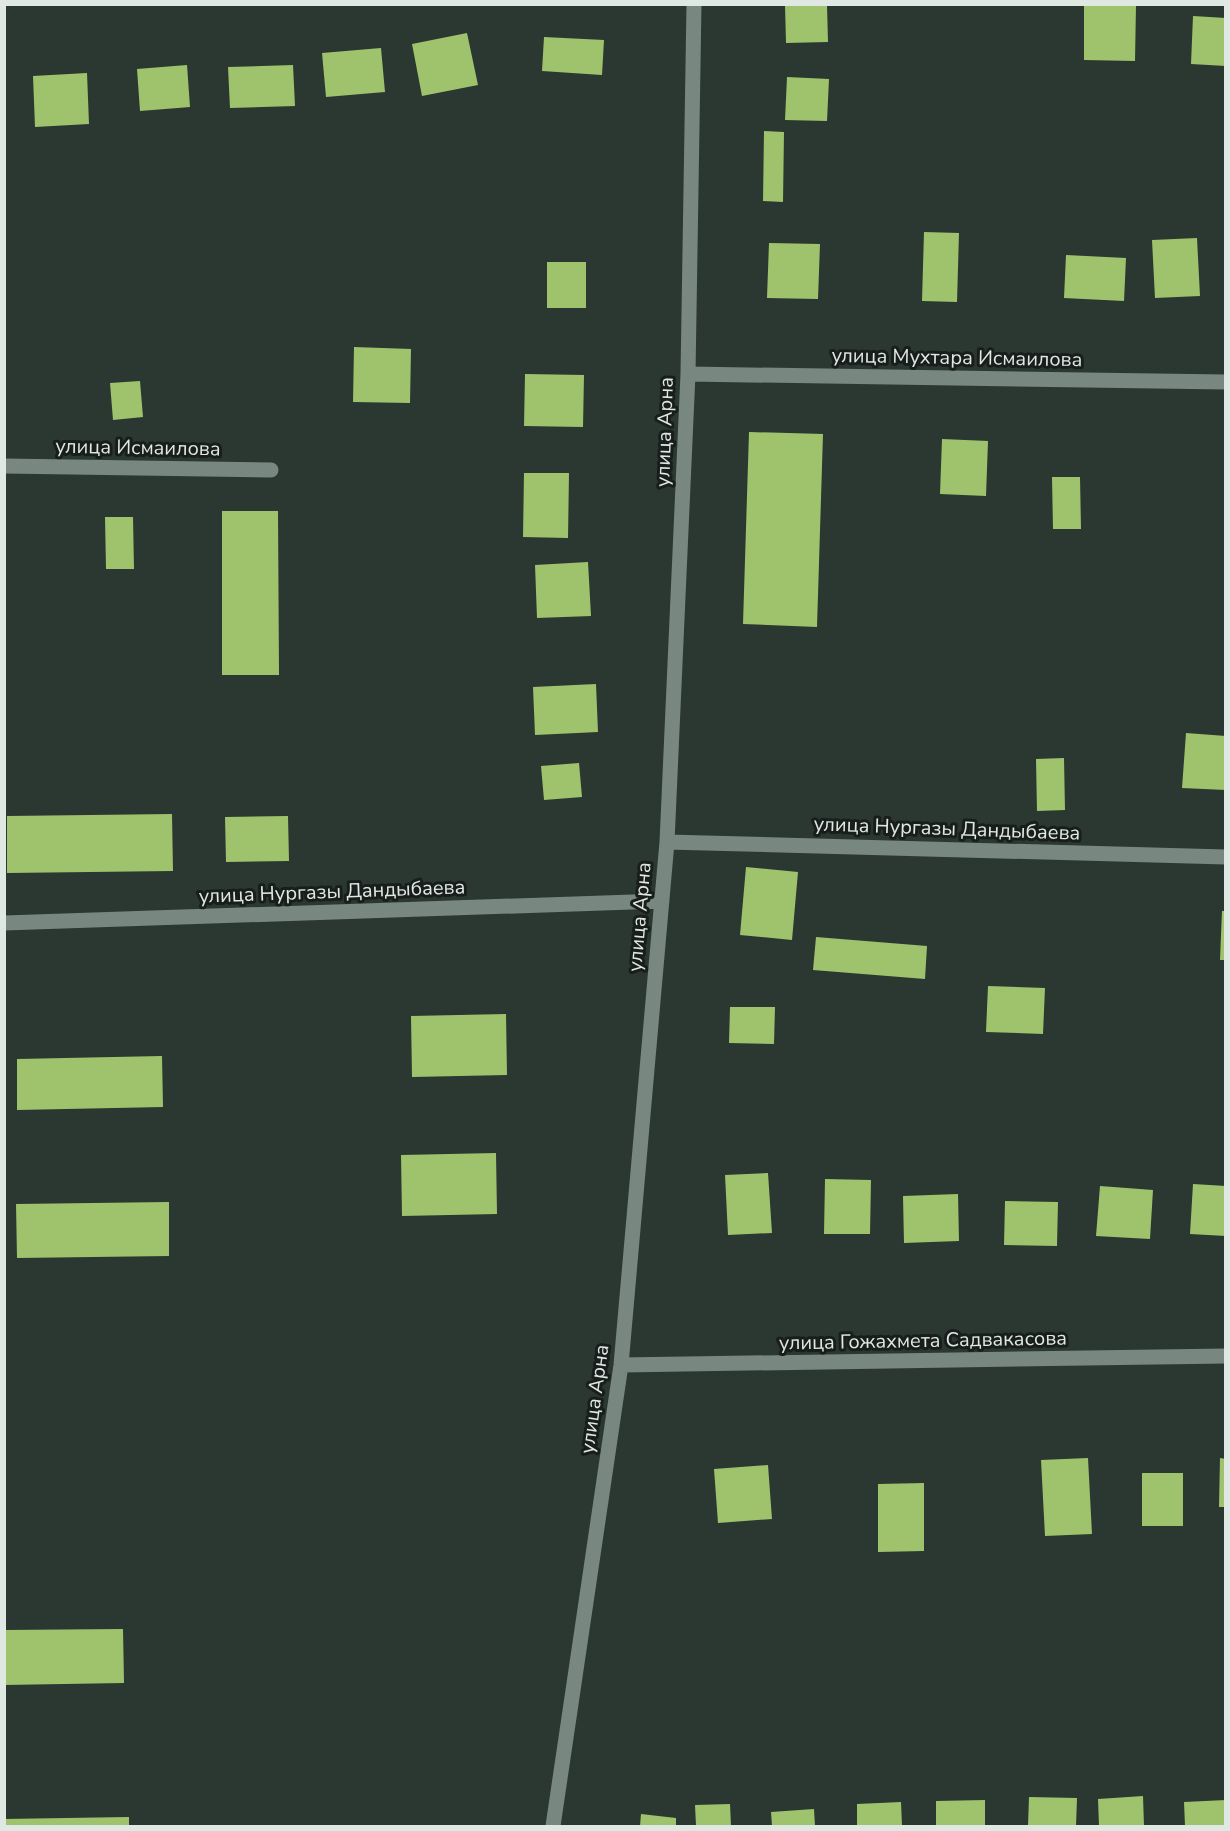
<svg xmlns="http://www.w3.org/2000/svg" width="1230" height="1831" viewBox="0 0 1230 1831" font-family="'Nunito Sans',sans-serif">
	<style>
		.building { fill: #9fc36d }
		.lines { fill: none; stroke-linecap: round; stroke-linejoin: round }
		.street { stroke: #78877f; stroke-width: 15 }
		.labels { text-anchor: middle; stroke-width: 6; stroke-linejoin: round; paint-order: stroke }
		.street-label { font-size: 20px; fill: #e0e8e4; stroke: #181e1b }
	</style>
	<rect width="100%" height="100%" fill="#2b3831"/>
	<path class="building" d="M785,5h42l1,37 -42,1z
		M1084,5h52l-1,56 -51,-1z
		M1193,16l33,2v48l-35,-2z
		M467,33l11,52 -56,11 -10,-52z
		M544,37l60,3 -2,35 -60,-4z
		M381,48l4,44 -59,5 -4,-44z
		M187,65l3,42 -50,4 -3,-42z
		M293,65l2,41 -65,2 -2,-41z
		M87,73l2,51 -54,3 -2,-51z
		M787,77l42,2 -2,42 -42,-1z
		M764,131l20,1 -1,70 -20,-1z
		M924,232l35,1 -2,69 -35,-1z
		M1197,238l3,58 -45,2 -3,-58z
		M769,243l51,1 -2,55 -51,-1z
		M1066,255l60,3 -2,43 -60,-3z
		M547,262h39v46h-39z
		M354,347l57,2 -1,54 -57,-1z
		M525,374l59,1 -1,52 -59,-1z
		M140,381l3,36 -30,3 -3,-37z
		M749,432l74,2 -6,193 -74,-3z
		M942,439l46,2 -2,55 -46,-2z
		M524,473h45l-1,65 -45,-1z
		M1052,477h28l1,52h-28z
		M222,511h56l1,164h-57z
		M105,517h28l1,52h-28z
		M588,562l3,54 -54,2 -2,-53z
		M596,684l2,48 -63,3 -2,-48z
		M1186,733l40,3v54l-44,-2z
		M1064,758l1,52 -28,1 -1,-52z
		M579,763l3,34 -38,3 -3,-34z
		M172,814l1,57 -166,2v-57z
		M288,816l1,45 -63,1 -1,-45z
		M746,867l52,5 -6,68 -52,-5z
		M1222,911h4v49h-6z
		M816,937l111,9 -2,33 -112,-9z
		M988,986l57,2 -2,46 -57,-2z
		M730,1007h45l-1,37 -45,-1z
		M506,1014l1,61 -95,2 -1,-61z
		M162,1056l1,51 -146,3v-51z
		M496,1153l1,61 -95,2 -1,-61z
		M768,1173l4,60 -44,2 -3,-60z
		M825,1179l46,1 -1,54h-46z
		M1193,1184l33,2v50l-36,-2z
		M1100,1186l53,4 -3,49 -54,-3z
		M958,1194l1,47 -55,2 -1,-47z
		M1005,1201l53,1 -1,44 -53,-1z
		M169,1202v54l-152,2 -1,-54z
		M1088,1458l4,76 -47,2 -4,-76z
		M1220,1458l6,1v48h-7z
		M768,1465l4,54 -54,4 -4,-54z
		M1142,1473h41v53h-41z
		M924,1483v68l-46,1v-68z
		M123,1629l1,54 -120,2v-55z
		M1143,1796l1,30h-45l-1,-27z
		M1029,1797l48,1 -1,28h-48z
		M985,1800v26h-49v-25z
		M1226,1800v26h-41l-1,-24z
		M901,1802l1,24h-45v-22z
		M730,1804l1,22h-35l-1,-21z
		M814,1809l1,17h-43l-1,-14z
		M641,1814l35,4v8h-36z
		M129,1817v9h-125v-7z"/>
	<g class="lines">
		<path class="street" d="M688,374l538,8
			M4,466l267,4
			M667,842l559,15
			M4,923l658,-22
			M621,1365l605,-9
			M553,1826l68,-461 46,-523 21,-468 6,-370"/>
	</g>
	<g class="labels">
		<g class="street-label">
			<text transform="translate(957 357) rotate(1)" y="7">улица Мухтара Исмаилова</text>
			<text transform="translate(664 432) rotate(-88)" y="7">улица Арна</text>
			<text transform="translate(138 447) rotate(1)" y="7">улица Исмаилова</text>
			<text transform="translate(947 828) rotate(2)" y="7">улица Нургазы Дандыбаева</text>
			<text transform="translate(332 891) rotate(-2)" y="7">улица Нургазы Дандыбаева</text>
			<text transform="translate(639 917) rotate(-85)" y="7">улица Арна</text>
			<text transform="translate(923 1340) rotate(-1)" y="7">улица Гожахмета Садвакасова</text>
			<text transform="translate(594 1399) rotate(-82)" y="7">улица Арна</text>
		</g>
	</g>
	<rect width="1230" height="1831" fill="none" stroke="#e0e8e4" stroke-width="12"/>
</svg>
